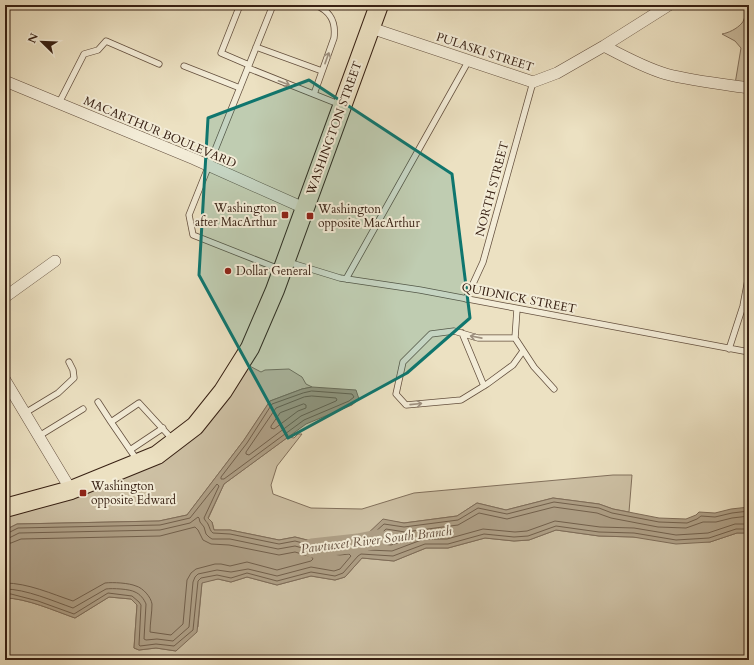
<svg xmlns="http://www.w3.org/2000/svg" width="754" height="665" viewBox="0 0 754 665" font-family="Cardo,serif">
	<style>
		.green { fill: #cdc0a4; stroke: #82705c }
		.water { fill: #ae9f86; stroke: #7e6c58 }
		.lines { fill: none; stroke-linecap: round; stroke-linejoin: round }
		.shore { stroke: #72604c; stroke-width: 1 }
		.river { stroke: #ae9f86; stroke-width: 19 }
		.lane-casing { stroke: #64503f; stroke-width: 7 }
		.street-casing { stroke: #64503f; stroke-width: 12 }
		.primary-casing { stroke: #372013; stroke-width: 20 }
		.lane { stroke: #f3ecd7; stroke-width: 5.5 }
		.street { stroke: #f3ecd7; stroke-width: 11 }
		.primary { stroke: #ece1c2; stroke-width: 18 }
		.oneway { stroke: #9e907f }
		.marked { fill: #0f766e; fill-opacity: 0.2; stroke: #0f766e; stroke-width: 3; stroke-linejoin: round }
		.poi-dot { fill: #8f2418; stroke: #f3ecd7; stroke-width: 1.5 }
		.labels { text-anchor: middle; stroke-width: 4; stroke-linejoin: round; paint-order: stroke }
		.street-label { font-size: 12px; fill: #372013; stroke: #f3ecd7 }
		.poi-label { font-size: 12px; fill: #372013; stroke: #f3ecd7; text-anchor: start }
		.water-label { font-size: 13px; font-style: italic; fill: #614c3b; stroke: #f3ecd7 }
	</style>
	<rect width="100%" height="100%" fill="#ece1c2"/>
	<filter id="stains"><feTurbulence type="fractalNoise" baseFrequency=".005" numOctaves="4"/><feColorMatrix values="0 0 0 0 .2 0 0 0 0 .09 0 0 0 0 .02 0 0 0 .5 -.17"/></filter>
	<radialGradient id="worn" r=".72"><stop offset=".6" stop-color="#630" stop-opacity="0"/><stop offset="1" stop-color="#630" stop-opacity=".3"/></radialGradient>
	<path class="green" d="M749,13v74l-14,-3 6,-36 -6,-7 -13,-7c6,-1 15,-5 20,-11 3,-4 2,-8 7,-10z
		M242,362l19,10 4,-2 24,-1 13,8 4,7 6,3 -10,2 -32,12 -26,39 -57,75 -28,6 -142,3 -12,6v-23l170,-66z
		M298,434h4l-25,32 -6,19 2,9 38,14 51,1 52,-16 199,-18h19l-3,37 -16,-3 -14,-5 -46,-6 -47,12 -29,-7 -20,13 -53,7 -21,-3 -20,18 -13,7 -10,1 -21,-3 -24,-6 -16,3 -49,-10h-16l-2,-8 -4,-3 16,-35 64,-47 6,1z
		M556,530l43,6 34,1 77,5 27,-9h12v127h-744v-62c21,0 50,13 70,20l34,-21 22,2 6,6 -3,43 5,2 17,-2 20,3 22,-24 4,-45 16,-3 13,3 16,-5 30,8 34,-9 24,4 10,-3 17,-19 32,3 32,-13h22l37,-10 29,3 15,-1z"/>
	<path class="water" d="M312,387l44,3 3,9 -7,6 -46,19 -82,60 -16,34 4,4 2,8h16l49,10 16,-3 24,6 21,3 10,-1 13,-7 20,-19 21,4 53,-7 20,-13 29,7 47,-12 46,6 14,5 46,9 27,1 10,-4 3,-3 16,1 16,-4 18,-2v26h-12l-27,9 -34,2 -43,-7 -34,-1 -43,-6 -27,10 -15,1 -29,-3 -37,10h-22l-32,13 -32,-3 -17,19 -10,3 -24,-4 -34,9 -30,-8 -16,5 -13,-3 -16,4 -5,49 -21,19 -20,-3 -17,2 -5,-2 3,-43 -6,-6 -22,-2 -34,21c-20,-7 -49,-20 -70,-20v-68l12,-6 142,-3 28,-6 57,-75 26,-39 32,-12z"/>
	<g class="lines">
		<path class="shore" d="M312,391l40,3 2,3 -5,4 -45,19 -80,59h-3v-2l26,-34 25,-39 31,-11z
			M312,396l24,2 1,2 -1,1 -35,15 -52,39 -3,-1v-2l30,-44 28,-11z
			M304,404l2,1v3l-8,3 -24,18 -3,-1v-2l9,-13z
			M749,516l-17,2 -16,4h-13l-17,6 -28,-1 -47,-9 -14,-5 -43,-6 -47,12 -28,-6 -21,12 -53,7 -19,-3 -20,19 2,2 24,1 32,-12h23l36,-10 32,3 12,-1 28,-10 45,6 34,1 42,7 32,-2 27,-9h14
			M5,533h3l10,-5 142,-3 30,-7 27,-34 2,2 -15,32c1,3 3,4 4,6 2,4 2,7 5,9l17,1 49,10 16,-3 23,6 23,3 11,-1 13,-8 19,-17 20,3 54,-7 20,-12 29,6 47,-12 45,6 13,5 47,9 28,1 10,-4 4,-3 14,1 17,-4 17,-2
			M387,536l14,2 1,2 -1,2 -10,3 -9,-1 -1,-2z
			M5,538h4l10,-5 141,-3 30,-7 8,-6 1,1 1,4 4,5 2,7 3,3 3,2h18l48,10 17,-3 22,6 23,3 9,-1 2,2 -11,13 -6,2 -23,-4 -34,9 -29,-7 -17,3 -14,-2 -19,4 -3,3 -2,5 -4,45 -16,14 -16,-2 -11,1 -2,-1 2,-35c-2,-5 -6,-10 -11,-12 -5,-3 -23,-4 -29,-3l-33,19c-20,-7 -47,-19 -68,-19
			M5,544l6,-1 10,-4 139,-3 35,-9 3,3 5,10 8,4 18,1 50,10 16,-3 17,5 1,2 -2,2 -34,9 -30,-8 -17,4 -9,-2h-6l-19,5 -5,4 -4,7 -4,44 -12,11 -21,-3c0,-9 2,-19 2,-28 -1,-7 -9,-16 -16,-18 -7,-3 -23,-4 -31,-3l-32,18c-21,-7 -45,-18 -68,-18
			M5,594h6l27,7 36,13 34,-21 24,3 7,6 2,3 -2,40 1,1 16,-2 18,2 19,-16 5,-49 3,-3 16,-3 14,3 16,-5 30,8 34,-9 24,4 8,-3 15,-17 3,-2 32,2 32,-12h23l36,-10 30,3 14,-1 28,-10 43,6 35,1 42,7 33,-2 27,-9h13"/>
		<path class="river" d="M312,548l46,-5 20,-4"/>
		<g class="lane-casing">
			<path id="lane" d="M240,5l-19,48 28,12
				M273,5l-84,210 4,20 86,34
				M256,47l66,24
				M184,66l56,22
				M248,68l93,37
				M314,94l20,-56c2,-16 -3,-27 -19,-33
				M59,103l25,-49 14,-4 8,-9 53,23
				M288,262l52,16 80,12 329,62
				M346,279l123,-219
				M466,299l17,-37 50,-180
				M517,309l-2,29 19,29 20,22
				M462,333l22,53
				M515,338h-37l-24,-7 -23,3 -28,28 -7,32 10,11 55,-5 26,-16 26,-19 10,-14
				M729,349l14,-43 6,-32
				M98,402l13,20
				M25,413l33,-20 16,-15 -1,-8 -4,-8
				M39,436l44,-27
				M130,450l33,-22
				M137,460l-26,-38 28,-19 34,37"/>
		</g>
		<g class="street-casing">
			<path id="street" d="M371,28l162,54 24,-9 47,-27 65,-41
				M604,46c19,10 41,22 62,28 27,7 55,10 83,14
				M5,81l189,78 110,49
				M5,297l50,-36
				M5,380l66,110"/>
		</g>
		<g class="primary-casing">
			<path id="primary" d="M5,508l66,-18 86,-35 38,-29 28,-35 27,-43 25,-58 104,-285"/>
		</g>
		<use href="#lane" class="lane"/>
		<use href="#street" class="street"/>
		<use href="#primary" class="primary"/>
	</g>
	<defs><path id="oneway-shaft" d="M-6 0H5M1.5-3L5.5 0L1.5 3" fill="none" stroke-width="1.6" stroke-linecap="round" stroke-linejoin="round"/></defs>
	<g class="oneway">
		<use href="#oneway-shaft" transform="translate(327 58) rotate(-70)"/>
		<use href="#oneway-shaft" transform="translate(284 83) rotate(21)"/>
		<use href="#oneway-shaft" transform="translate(476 337) rotate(-169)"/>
		<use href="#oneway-shaft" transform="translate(416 404) rotate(-6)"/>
	</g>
	<path class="marked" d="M309,80l143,94 18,144 -63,55 -119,65 -89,-163 9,-157z"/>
	<g class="poi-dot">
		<rect x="281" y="211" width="8" height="8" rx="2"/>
		<rect x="306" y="212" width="8" height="8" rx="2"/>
		<circle cx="228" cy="271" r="4"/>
		<rect x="79" y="489" width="8" height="8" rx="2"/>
	</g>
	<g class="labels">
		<g class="street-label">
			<text transform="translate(485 52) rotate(18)" y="4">PULASKI STREET</text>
			<text transform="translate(334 128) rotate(-70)" y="4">WASHINGTON STREET</text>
			<text transform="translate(160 132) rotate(23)" y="4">MACARTHUR BOULEVARD</text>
			<text transform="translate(492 189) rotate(-75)" y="4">NORTH STREET</text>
			<text transform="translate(519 298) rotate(11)" y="4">QUIDNICK STREET</text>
		</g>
		<g class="poi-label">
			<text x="277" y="212" text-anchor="end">Washington<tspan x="277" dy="14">after MacArthur</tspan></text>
			<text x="318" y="213">Washington<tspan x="318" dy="14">opposite MacArthur</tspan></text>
			<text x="236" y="275">Dollar General</text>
			<text x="91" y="490">Washington<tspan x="91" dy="14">opposite Edward</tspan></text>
		</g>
		<g class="water-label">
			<text transform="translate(376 539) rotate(-7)" y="5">Pawtuxet River South Branch</text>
		</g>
	</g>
	<rect width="754" height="665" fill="none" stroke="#ece1c2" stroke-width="20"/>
	<rect x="6" y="6" width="742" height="653" fill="none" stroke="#372013" stroke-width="2"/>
	<rect x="10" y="10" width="734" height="645" fill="none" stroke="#372013"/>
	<g transform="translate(42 42) rotate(293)" stroke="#f3ecd7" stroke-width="3" paint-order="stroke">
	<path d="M0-3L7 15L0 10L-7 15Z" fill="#372013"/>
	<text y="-6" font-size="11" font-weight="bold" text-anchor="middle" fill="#372013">N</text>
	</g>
	<rect width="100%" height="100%" filter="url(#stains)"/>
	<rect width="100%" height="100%" fill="url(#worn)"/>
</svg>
